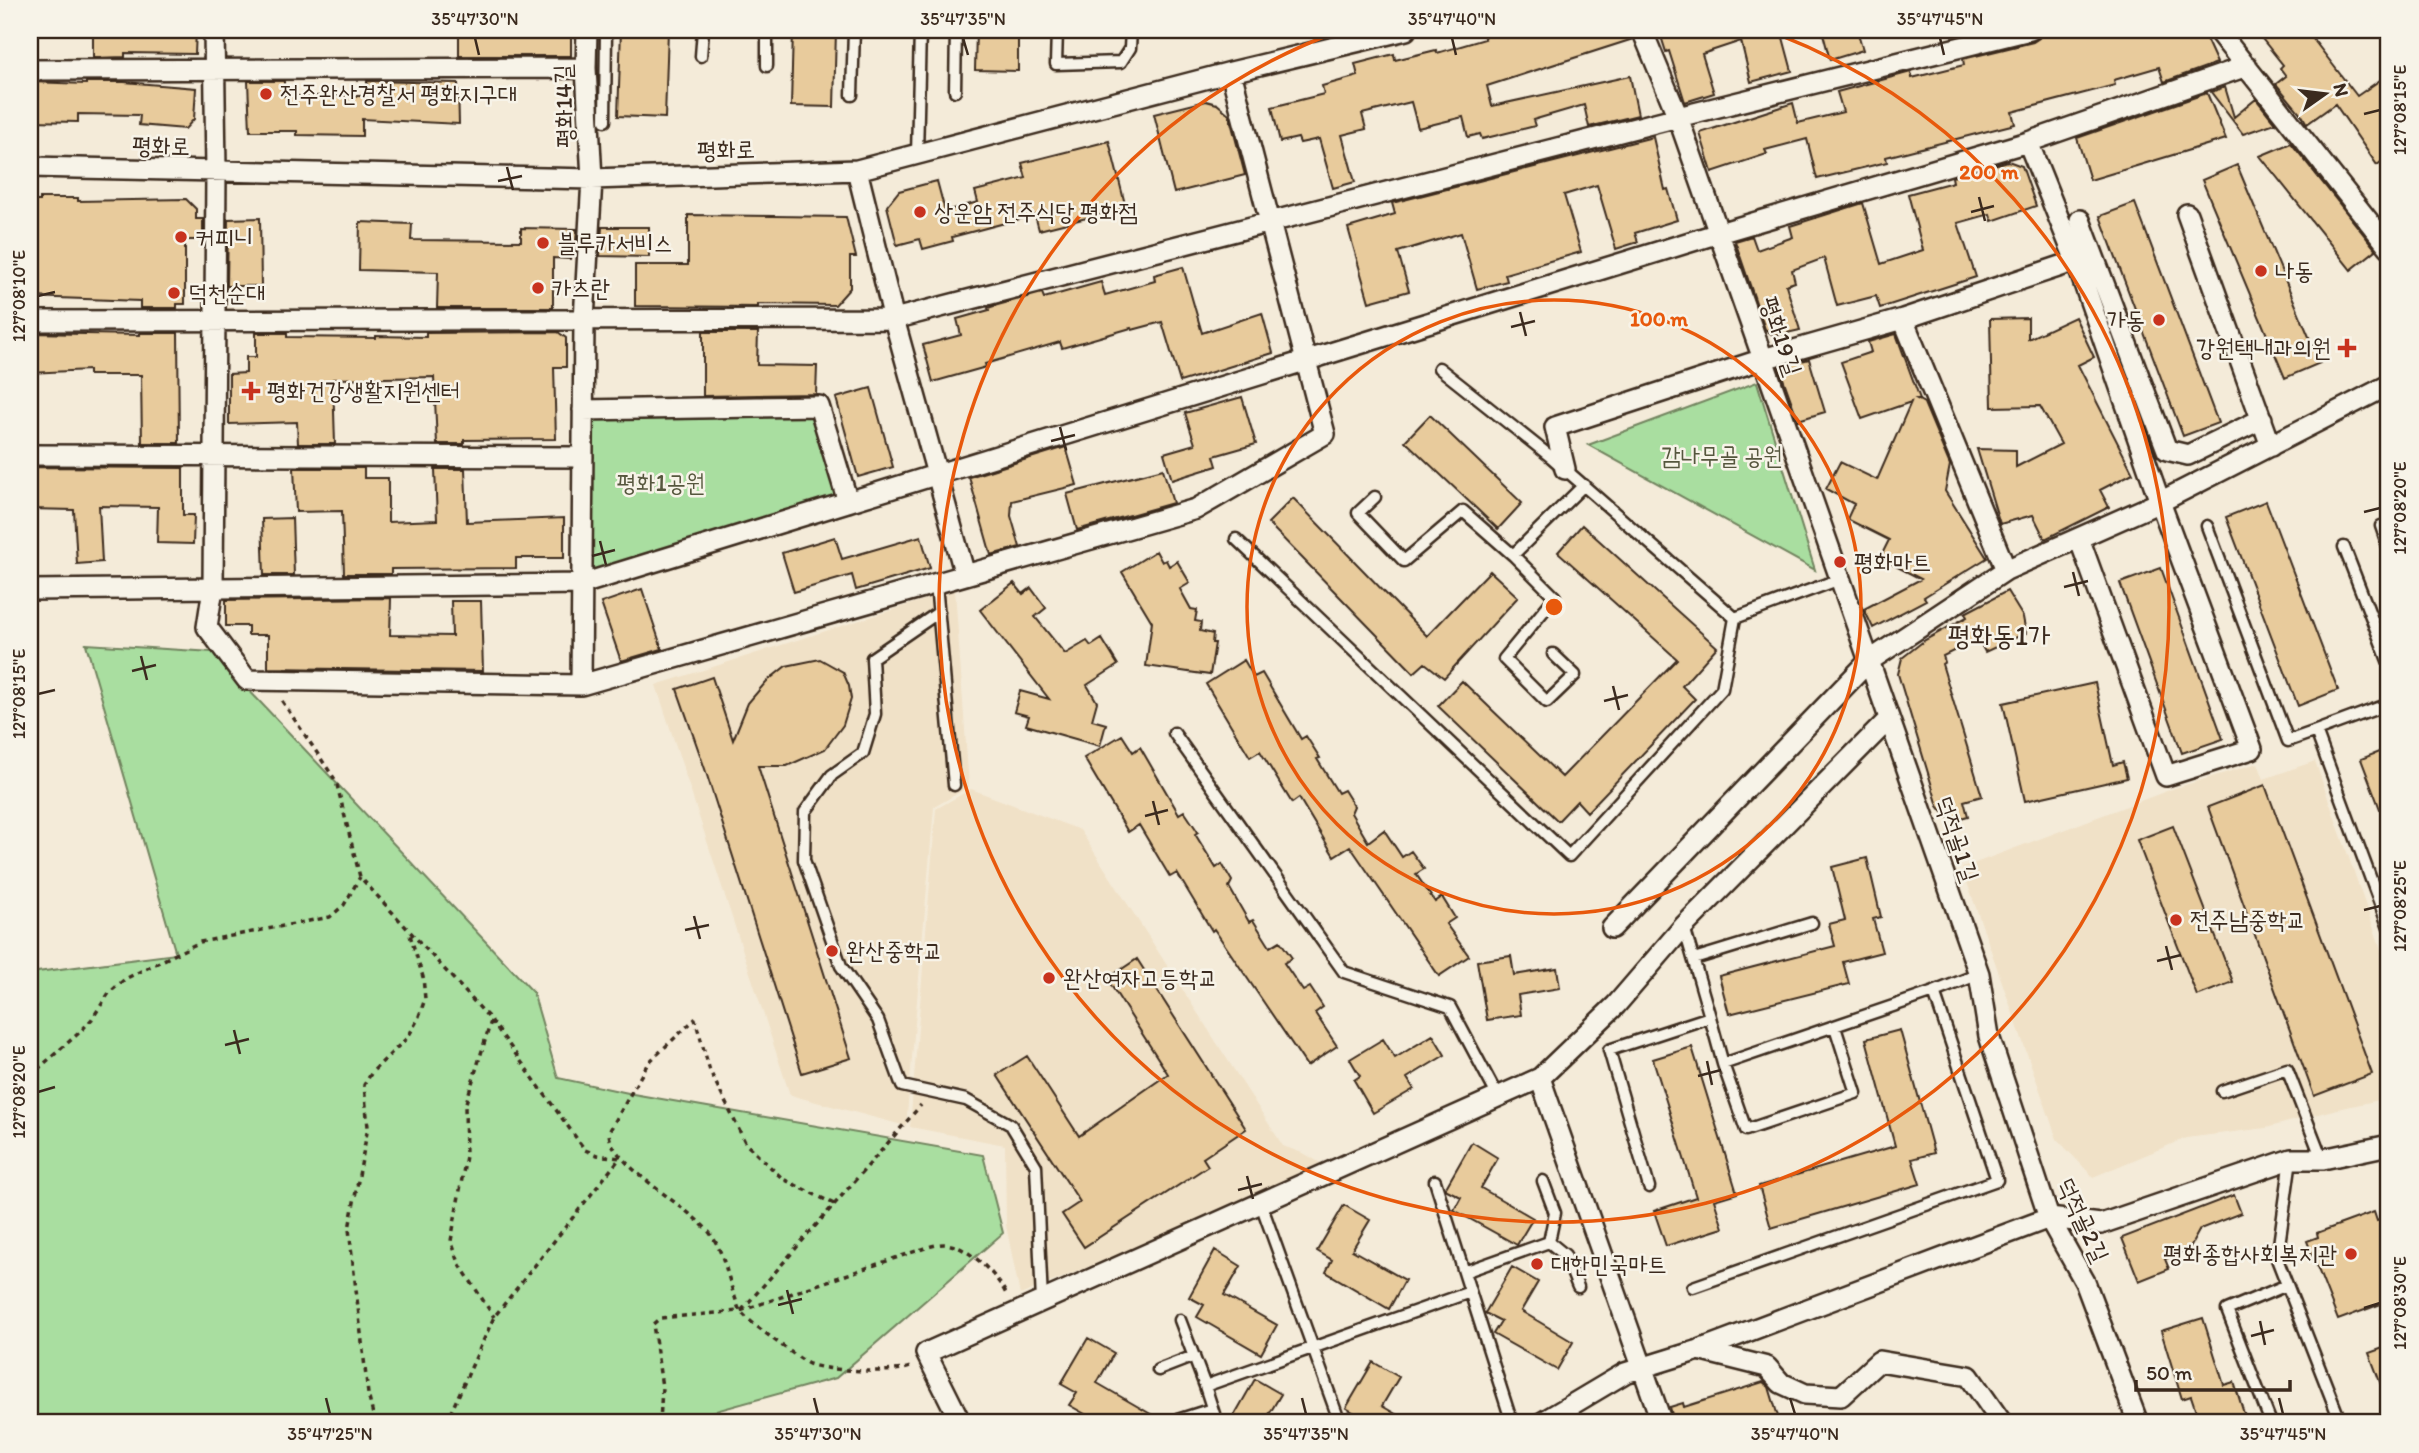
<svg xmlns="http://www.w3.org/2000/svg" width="2419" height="1453" viewBox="0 0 2419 1453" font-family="Itim,'Poor Story',sans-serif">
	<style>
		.built { fill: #f0e1c7 }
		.green { fill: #a9dea0; stroke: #72845f; stroke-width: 2 }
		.building { fill: #e8cb9c; stroke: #3b2a1e; stroke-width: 2 }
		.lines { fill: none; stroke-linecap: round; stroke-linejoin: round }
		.service-casing { stroke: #3b2a1e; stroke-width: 15 }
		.minor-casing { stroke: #3b2a1e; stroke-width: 24 }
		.path { stroke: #3b2a1e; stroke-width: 3.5; stroke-dasharray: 5 5; stroke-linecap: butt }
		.service { stroke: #f7f3e8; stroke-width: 10 }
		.minor { stroke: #f7f3e8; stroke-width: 19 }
		.ticks { fill: none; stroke: #3b2a1e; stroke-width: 2.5 }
		.ring { fill: none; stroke: #e8590c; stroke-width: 3.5 }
		.poi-dot { fill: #c8321e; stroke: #f7f3e8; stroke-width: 2.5 }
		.labels { text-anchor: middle; stroke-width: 5; stroke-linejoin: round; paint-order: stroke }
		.poi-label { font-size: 24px; fill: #3b2a1e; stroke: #f7f3e8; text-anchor: start }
		.street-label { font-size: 24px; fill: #3b2a1e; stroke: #f7f3e8 }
		.park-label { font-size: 24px; fill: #56573e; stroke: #f7f3e8 }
		.quarter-label { font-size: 28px; fill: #3b2a1e; stroke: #f7f3e8 }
		.centre { fill: #e8590c; stroke: #f7f3e8; stroke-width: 3.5 }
		.ring-label { font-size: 21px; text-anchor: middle; font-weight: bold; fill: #e8590c; stroke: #f7f3e8; stroke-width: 5; stroke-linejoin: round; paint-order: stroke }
		.neatline { fill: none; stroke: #3b2a1e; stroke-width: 2.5 }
		.ticks-label { font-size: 18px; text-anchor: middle; fill: #3b2a1e }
	</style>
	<rect width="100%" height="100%" fill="#f4ebd9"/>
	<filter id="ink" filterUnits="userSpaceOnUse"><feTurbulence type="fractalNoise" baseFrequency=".0143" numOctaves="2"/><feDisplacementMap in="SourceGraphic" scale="14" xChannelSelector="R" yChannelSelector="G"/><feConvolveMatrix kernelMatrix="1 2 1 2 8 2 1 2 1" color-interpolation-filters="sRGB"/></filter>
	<g filter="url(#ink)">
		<path class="built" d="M955,590l14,197 -35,20 -28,319 -116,-31 -134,-410z
			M2315,761l74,211v126l-52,11 -71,19 -80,10 -93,39 -36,-38 -95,-271 210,-79 86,-26 6,16z
			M971,789l109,41 203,316 22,8 24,14 -309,127 -14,-70 -1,-80 -95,-18 26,-318z"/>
		<path class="green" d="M1757,382l58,188 -227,-125z
			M819,406l29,96 -266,82 1,-174z
			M86,644l127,8 320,340 25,86 75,16 350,61 20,78 -167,145 -124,34 -3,11h-679v-450l146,-19z"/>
		<path class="building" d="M93,30h103l-1,24 -70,-1v4l-32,1z
			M459,30h112v26h-112z
			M621,30h47l-3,88 -47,-2z
			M793,30h43l-2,77 -43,-1z
			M976,30h42v41l-43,-1z
			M1501,30h23l1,5 19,-5h86l3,9 -146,47 5,20 138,-30 8,39 -49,12 -5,-22 -51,15 2,6 -53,13 -2,-5 -12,3 -5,-20 -45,11 -7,-26 -49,12 4,15 -24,6 13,47 -22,6 -14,-49 -19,4 -2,-5 -18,4 -8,-35 52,-13 -2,-8 36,-10 -3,-12 39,-10 1,6 41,-10 1,3 48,-14 -2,-4z
			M1659,30h122l11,41 -41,11 -10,-41 -39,13 12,39 -29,9 -16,-51 -3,1z
			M1822,30h35l6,20 -33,10z
			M2061,30h141l15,33 -53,19 -5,-15 -45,13 1,5 -103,27 3,12 -129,33 1,5 -70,17 -10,-40 -42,11 2,4 -55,18 -12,-39 93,-30 5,20 45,-11 -6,-20 74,-20 1,6 52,-13 -1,-6 70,-17 6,-4 3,-6 1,3z
			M2255,30h51l51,66 32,-22v82l-12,9 -42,-61 -28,20 -5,-9 -26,-31 10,-8 -6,-8 3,-3z
			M248,81h36v15h83v-15l91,2 1,41 -97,-5v17l-65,-1v-4h-47z
			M31,82l55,2v-2h38l72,6 -2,31 -9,10 -46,-4 1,-10 -62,-1v8l-48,-1z
			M2225,87l9,30 22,-18 19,24 -32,11 -32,-42z
			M2207,93l19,46 -136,41 -13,-42z
			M1206,101l11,3 12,10 16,61 -71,18 -20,-79z
			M1653,137l12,53 3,-1 9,31 -42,13 3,9 -22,7 -19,-64 -33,10 17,57 -76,22 2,7 -30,8 -16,-56 -63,19 11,39 -40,11 -21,-74 47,-14 -3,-11z
			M1109,141l17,67 -87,22 -4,-15 -83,22 1,4 -30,8 -3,-10 -23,6 -10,-39 12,-15 38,-10 8,30 33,-9 -3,-11 51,-13 -4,-15z
			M2291,143l85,107 -25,20 -91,-114z
			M2008,161l14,5 14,40 -44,15 -2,-7 -32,9 18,54 -96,31 -4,-12 -39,10 -13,-48 -32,12 3,12 -9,3 14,45 -26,6 -9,-7 -30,-88 17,-5 5,14 36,-13 -3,-11 73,-23 18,61 42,-14 -15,-56 45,-12 -1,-5z
			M2237,165l83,198 -35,15 -83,-198z
			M40,198h38v3l108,-2 10,10v10h7v21h-18v64h-8v4h-37v-7l-110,-4v-96h10z
			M2135,203l83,220 -35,13 -83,-220z
			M688,215l158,2 10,40h-6v31l-15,17 -77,-1v3l-123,-1v-41h53z
			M260,218l1,68h-34l1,-67z
			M360,222l52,2 -1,16 110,1v-13l56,1 -2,27h-4l-1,3 -17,-1v50h-116l1,-36 -79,-2z
			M602,227h47v30l-49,-1z
			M1183,267l19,66 60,-20 11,40 -93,29 -18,-60 -30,8 -1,-2 -69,20 -2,-6 -75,22 1,3 -53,15 -10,-37 38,-10 -4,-16 32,-9 -1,-2 6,-2 48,-13 2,5 57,-16 4,13 50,-14 -1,-6z
			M2075,317l19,40 -16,8 55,108 -33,17 9,17 -64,32 -12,-24 -33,9 -23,-75 39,1v17l45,-23 -21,-38 -48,1 -2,-88 38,-1v21z
			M558,332l8,6v29h-12l2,72 -92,1v4h-27l-3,-67 -101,2 2,65h-37l-1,-22 -68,2v-50l17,-1v-16h10v-24h31v4l89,1v-2l50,1v-4z
			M703,332h55l-1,33 60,1 -1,28 -113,2z
			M30,333l110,2v-2h38l1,110h-37l-1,-68h-52v-5l-59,3z
			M1896,334l24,65h-3l7,4 26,62 -5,26 42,67 -63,39 2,3 -53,28 -9,-19 57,-30 -41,-21 9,-18 -42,-21 7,-15 -28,-15 14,-27 37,18 34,-78 -49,17 -21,-57 30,-10 -3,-10z
			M1809,359l16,53 -27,8 -19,-53z
			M871,388l22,79 -35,10 -22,-79z
			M1242,397l14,47 -42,12 3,10 -45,14 -8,-27 31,-9 -10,-31z
			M1430,415l92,88 -24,26 -93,-88z
			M1066,447l11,38 -65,16 -1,15 9,31 -29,8 -22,-78z
			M30,467l153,1v47h11l-1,29 -36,-1 1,-36 -59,-1 3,56 -25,2 -3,-54 -44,-1z
			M294,468h70v10h24v44l49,-2 -2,-51h30l2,53 97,-4v40h-48v10l-125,1v5h-47l-2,-63 -46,1z
			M1163,469l10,34 -96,27 -10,-36z
			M1293,498l134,138 63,-65 28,26 -74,81 -19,-15 -11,10 -146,-150z
			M2266,501l72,189 -40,16 -72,-189z
			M292,518l2,57h-30l-2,-56z
			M1582,525l135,122 -35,39 13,13 -108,113 -10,-11 -19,20 -120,-115 24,-25 100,96 115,-118 -119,-107z
			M921,536l9,32 -74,22 -4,-15 -58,17 -12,-39 53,-16 7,22z
			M1156,551l6,11 4,-2 3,6 8,-5 13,22 -10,6 11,20 6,1 -2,11 6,1 -1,9 13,3 -1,9h3l-5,32 -64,-9 6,-44 -30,-50z
			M2161,568l62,171 -41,14 -62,-170z
			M1014,583l9,11 8,-6 15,20 -11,9 30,37 22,-13 4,5 11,-7 16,26 -31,20 10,17 -5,18 14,4 -6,22 -74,-21 3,-9 -15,-4 6,-21 29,8 -69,-89z
			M642,589l20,60 -41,12 -20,-58z
			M2007,591l16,26 3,16 -41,19 -7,-13 -35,17 2,6 -3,2 40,132 -18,5 4,15 -11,3 -10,-2 -9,-11 -40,-132 4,-16 23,-18 42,-23 -2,-4z
			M391,598l-1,37 62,1 -1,-35h30l2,70 -215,-3v-33h-20v-9h-22v-26z
			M820,659l23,13 6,14 2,13 -8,26 -18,24 -38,17h-29l93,292 -49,15 -97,-304 -28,-80 35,-12 21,63 15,-37 18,-21 20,-16z
			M1244,660l10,17 8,-4 39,66 5,-3 14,22 -3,1 21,34 6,-3 10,16 -3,7 17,29 16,-12 18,27 9,-6 13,18 -8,5 19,28 7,-5 13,21 -9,6 23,32 -30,20 -89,-130 -16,10 -35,-58 -7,5 -32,-52 -10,6 -44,-73z
			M2095,683l18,82 10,-3 4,16 -102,23 -22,-98z
			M1122,735l11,17 7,-5 39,67 5,-3 14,21 -3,2 21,34 6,-4 10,17 -3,6 20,35 4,-2 17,27 10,-6 12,17 -8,5 19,28 7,-4 13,20 -8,6 22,33 -30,20 -93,-137 -2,2 -35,-58 -7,4 -31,-52 -11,7 -44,-74z
			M2389,748v82h-1l-27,-71z
			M2265,785l107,289 -58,22 -106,-289z
			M2173,826l60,156 -36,14 -60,-156z
			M1867,858l14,59 -8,2 9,33 -39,10 6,22 -120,30 -10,-38 116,-30 -6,-22 16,-4 -13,-53z
			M1511,956l3,19 43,-7 3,20 -42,7 3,20 -34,5 -10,-59z
			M1137,959l109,170 -43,29 5,8 -124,81 -22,-33 18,-12 -83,-127 30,-19 52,80 89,-62 -61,-95z
			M1900,1030l34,123 -22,6 8,25 -149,44 -12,-42 136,-40 -29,-107z
			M1433,1035l12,20 -38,23 7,11 -41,24 -19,-33 6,-4 -10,-17 33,-20 12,19z
			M1692,1047l45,146 -23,7 9,28 -57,18 -12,-35 42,-14 -43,-138z
			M1472,1142l26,16 -17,30 52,30 -16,27 -63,-35 7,-13 -16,-8z
			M2234,1195l7,18 -41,16 -11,20 -24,10 4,10 -30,12 -17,-43z
			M1344,1205l26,15 -18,30 53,30 -16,29 -63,-37 6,-12 -15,-9z
			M2374,1212l3,9 9,-3 3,9v74l-51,19 -31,-79 11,-4 -1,-4z
			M1215,1250l26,16 -17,29 53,30 -16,29 -64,-37 7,-12 -15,-8z
			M1512,1267l26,15 -17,29 52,31 -16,28 -64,-36 8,-13 -16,-8z
			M2203,1318l21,67 10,-3 13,41h-47l-9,-27 -9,3 -21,-68z
			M1088,1338l26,15 -17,30 64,37v3h-60l-32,-18 8,-12 -16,-9z
			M2389,1346v57h-1l-19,-50z
			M1373,1362l26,15 -17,29 29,17h-53l4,-6 -16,-9z
			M1255,1379l26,15 -17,29h-34z
			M1763,1382l6,5 11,36h-106l-4,-16 13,-4 1,4z"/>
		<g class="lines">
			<g class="service-casing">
				<path id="service" d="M1057,30l-1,34 65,-2 9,-14 1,-18
					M701,56l2,-26
					M767,66v-36
					M955,91l1,-61
					M852,95l2,-65
					M605,121l1,-91
					M917,155l3,-125
					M1439,368l112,89 184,161
					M1375,497l-17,16 46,48 59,-50 50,44 71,-70
					M2207,526l81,215 28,-10 73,197
					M2381,526l8,23
					M1236,539l333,317 153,-167 13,-71 105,-39
					M2344,547l45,116
					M1513,555l42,42 -51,62 43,43 28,-27 -22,-21
					M936,584l18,201
					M939,612l-67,46 3,56 -12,39 -31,22 -27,37 -1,48 37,106 37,54 24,66 64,14 45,25 25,41 6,136
					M2316,731l73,-27
					M1174,733l170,239 106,35 48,90
					M1684,927l26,90
					M1694,959l118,-36
					M1723,1064l23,66 110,-37 -21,-66
					M2222,1091l65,-22 35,90
					M2291,1159l-14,100 64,164
					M1435,1181l77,242
					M1649,1187l-40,-137 101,-33 13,47 211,-72 45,-18
					M1261,1204l79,219
					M1549,1242l16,13 13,32
					M1464,1272l85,-30 6,-29 -12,-32
					M1693,1287l304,-107 -63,-188
					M1180,1320l25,66 265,-94
					M1158,1370l36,-14
					M1205,1386l12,37
					M1168,1423l44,-14
					M2271,1423l-44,-113 60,-25"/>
			</g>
			<g class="minor-casing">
				<path id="minor" d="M214,30l2,141 -3,417 -6,39 40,53 334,5 615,-176 129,-75 -94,-362
					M1642,30l36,87 301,857 10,62 60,182 36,64 53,141
					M2217,30l172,217
					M30,70l556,-2
					M2028,142l48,119 84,241 92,247 -86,27 -87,-238
					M30,167l562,12 265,-9 374,-98 175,-42
					M857,170l37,149 71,256
					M2187,214l84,232
					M2080,220l87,230 21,5 74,-36
					M1903,319l103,251
					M30,321l864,-2 784,-202 352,-87
					M583,410l236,-4 29,96
					M30,455l553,2
					M1565,469l-10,-42 208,-68 140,-40 173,-58
					M30,590l552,-6 1137,-351 309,-91 219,-76
					M581,685l3,-365 8,-141 -6,-111 1,-38
					M1612,928l257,-267 137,-91 154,-68 229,-117
					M1540,1078l122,345
					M1699,1350l68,17 14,16 24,11 36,2 38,-35 90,15 33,47
					M961,1423l-35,-70 614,-275 76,-73 68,-79 205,-207
					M1541,1423l84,-50 74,-23 350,-132 52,6 190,-65h32l66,-14"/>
			</g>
			<path class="path" d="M282,701l54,80 24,96 131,143 94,130 12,5 23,3
				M491,1021l-26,85 1,50 -15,85 9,24 34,52
				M30,1076l50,-44 12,-13 17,-26 16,-14 75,-37 130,-25 14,-12 16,-28
				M834,1204l-51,-25 -37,-35 -36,-73 -15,-52 -47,44 -39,69c-1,31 79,74 100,100 13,16 18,41 24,60 3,6 4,15 8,20 7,9 58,47 68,52 18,7 84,10 101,3
				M742,1310l179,-205
				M375,1423l-7,-29 -19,-165 19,-102 -4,-42 8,-13 36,-35 10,-18 7,-20 -2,-22 -13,-42
				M446,1423l48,-106 126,-159
				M660,1423l2,-36 -9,-63 7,-6 80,-7 179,-61c10,-3 21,-8 32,-5 21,5 48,32 56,51"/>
			<use href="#service" class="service"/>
			<use href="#minor" class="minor"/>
		</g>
	</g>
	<path class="ticks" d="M475,38l4,17M963,38l5,17M1452,38l4,17M1940,38l4,17M2364,114l16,-4M507,167l6,23M498,181l24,-5M1979,197l6,24M1971,212l23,-6M38,296l17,-4M1520,312l6,24M1511,327l24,-6M1060,427l6,23M1051,441l24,-6M2364,512l16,-4M600,541l6,24M592,556l23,-6M2073,572l6,24M2064,587l24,-6M141,656l6,24M132,671l24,-6M1613,686l6,24M38,694l17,-4M1604,701l24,-6M1153,801l6,24M1145,816l23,-6M2364,910l16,-4M694,916l6,23M685,930l24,-5M2166,946l6,24M2157,961l24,-6M234,1030l6,24M225,1045l24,-6M1707,1061l5,24M1698,1076l23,-6M38,1092l17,-5M1247,1176l6,23M1238,1190l24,-6M787,1290l6,24M778,1305l24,-6M2364,1308l16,-5M2260,1321l5,24M2251,1336l23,-6M326,1398l4,16M814,1398l4,16M1302,1398l4,16M1790,1398l5,16M2279,1398l4,16"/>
	<g class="ring">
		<circle cx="1554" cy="607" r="307"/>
		<path d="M1769 31A615 615 0 1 1 1339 31"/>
	</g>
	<g class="poi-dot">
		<circle cx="266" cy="94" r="7"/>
		<circle cx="920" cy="212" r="7"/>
		<circle cx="181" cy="237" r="7"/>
		<circle cx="543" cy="243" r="7"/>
		<circle cx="2261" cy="271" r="7"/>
		<circle cx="538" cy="288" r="7"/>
		<circle cx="174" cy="293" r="7"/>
		<circle cx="2159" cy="320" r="7"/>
		<path d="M2343.5 337.5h7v7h7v7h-7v7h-7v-7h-7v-7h7z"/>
		<path d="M247.5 380.5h7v7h7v7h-7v7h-7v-7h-7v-7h7z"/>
		<circle cx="1840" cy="562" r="7"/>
		<circle cx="2176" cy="920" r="7"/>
		<circle cx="832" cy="951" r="7"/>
		<circle cx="1049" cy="978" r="7"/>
		<circle cx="2351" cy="1254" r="7"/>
		<circle cx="1537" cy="1264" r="7"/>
	</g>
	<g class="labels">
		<g class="poi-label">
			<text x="280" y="102">전주완산경찰서 평화지구대</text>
			<text x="934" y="220">상운암 전주식당 평화점</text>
			<text x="195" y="245">커피니</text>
			<text x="557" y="251">블루카서비스</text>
			<text x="2275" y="279">나동</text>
			<text x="552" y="296">카츠란</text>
			<text x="188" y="301">덕천순대</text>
			<text x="2145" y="328" text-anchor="end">가동</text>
			<text x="2331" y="356" text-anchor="end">강원택내과의원</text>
			<text x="267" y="399">평화건강생활지원센터</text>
			<text x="1854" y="570">평화마트</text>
			<text x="2190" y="928">전주남중학교</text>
			<text x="846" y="959">완산중학교</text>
			<text x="1063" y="986">완산여자고등학교</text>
			<text x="2337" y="1262" text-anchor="end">평화종합사회복지관</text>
			<text x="1551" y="1272">대한민국마트</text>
		</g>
		<g class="street-label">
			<text transform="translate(564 106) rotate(-92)" y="8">평화14길</text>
			<text transform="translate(161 146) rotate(1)" y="8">평화로</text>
			<text transform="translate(726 150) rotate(-2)" y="8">평화로</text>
			<text transform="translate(1781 336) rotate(71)" y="8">평화19길</text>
			<text transform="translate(1957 839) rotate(71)" y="8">덕적골1길</text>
			<text transform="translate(2083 1220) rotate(65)" y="8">덕적골2길</text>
		</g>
		<g class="park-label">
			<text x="1722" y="464">감나무골 공원</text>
			<text x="661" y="491">평화1공원</text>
		</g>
		<g class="quarter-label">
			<text x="1999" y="645">평화동1가</text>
		</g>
	</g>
	<circle cx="1554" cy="607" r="10" class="centre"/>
	<g class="ring-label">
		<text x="1989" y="179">200 m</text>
		<text x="1659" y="326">100 m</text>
	</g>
	<rect width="2419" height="1453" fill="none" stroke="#f7f3e8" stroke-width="77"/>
	<g transform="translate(2325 94) rotate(76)" stroke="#f7f3e8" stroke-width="5" paint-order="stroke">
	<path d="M0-5L12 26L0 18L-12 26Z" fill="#3b2a1e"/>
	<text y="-10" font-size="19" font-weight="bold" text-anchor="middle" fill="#3b2a1e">N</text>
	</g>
	<path d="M2136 1380v10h154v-10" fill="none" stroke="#3b2a1e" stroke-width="3.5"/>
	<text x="2146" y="1380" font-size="21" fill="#3b2a1e" stroke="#f7f3e8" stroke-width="5" paint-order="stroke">50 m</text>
	<rect x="38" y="38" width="2342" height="1376" class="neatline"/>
	<g class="ticks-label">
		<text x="475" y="25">35°47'30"N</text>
		<text x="963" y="25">35°47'35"N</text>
		<text x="1452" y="25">35°47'40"N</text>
		<text x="1940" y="25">35°47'45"N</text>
		<text transform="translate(2400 110) rotate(-90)" y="6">127°08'15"E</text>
		<text transform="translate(19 296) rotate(-90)" y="6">127°08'10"E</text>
		<text transform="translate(2400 508) rotate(-90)" y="6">127°08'20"E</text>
		<text transform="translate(19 694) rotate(-90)" y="6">127°08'15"E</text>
		<text transform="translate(2400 906) rotate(-90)" y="6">127°08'25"E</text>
		<text transform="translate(19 1092) rotate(-90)" y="6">127°08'20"E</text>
		<text transform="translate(2400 1303) rotate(-90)" y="6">127°08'30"E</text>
		<text x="330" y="1440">35°47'25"N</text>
		<text x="818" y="1440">35°47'30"N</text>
		<text x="1306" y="1440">35°47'35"N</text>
		<text x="1795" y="1440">35°47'40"N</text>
		<text x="2283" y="1440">35°47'45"N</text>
	</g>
</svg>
